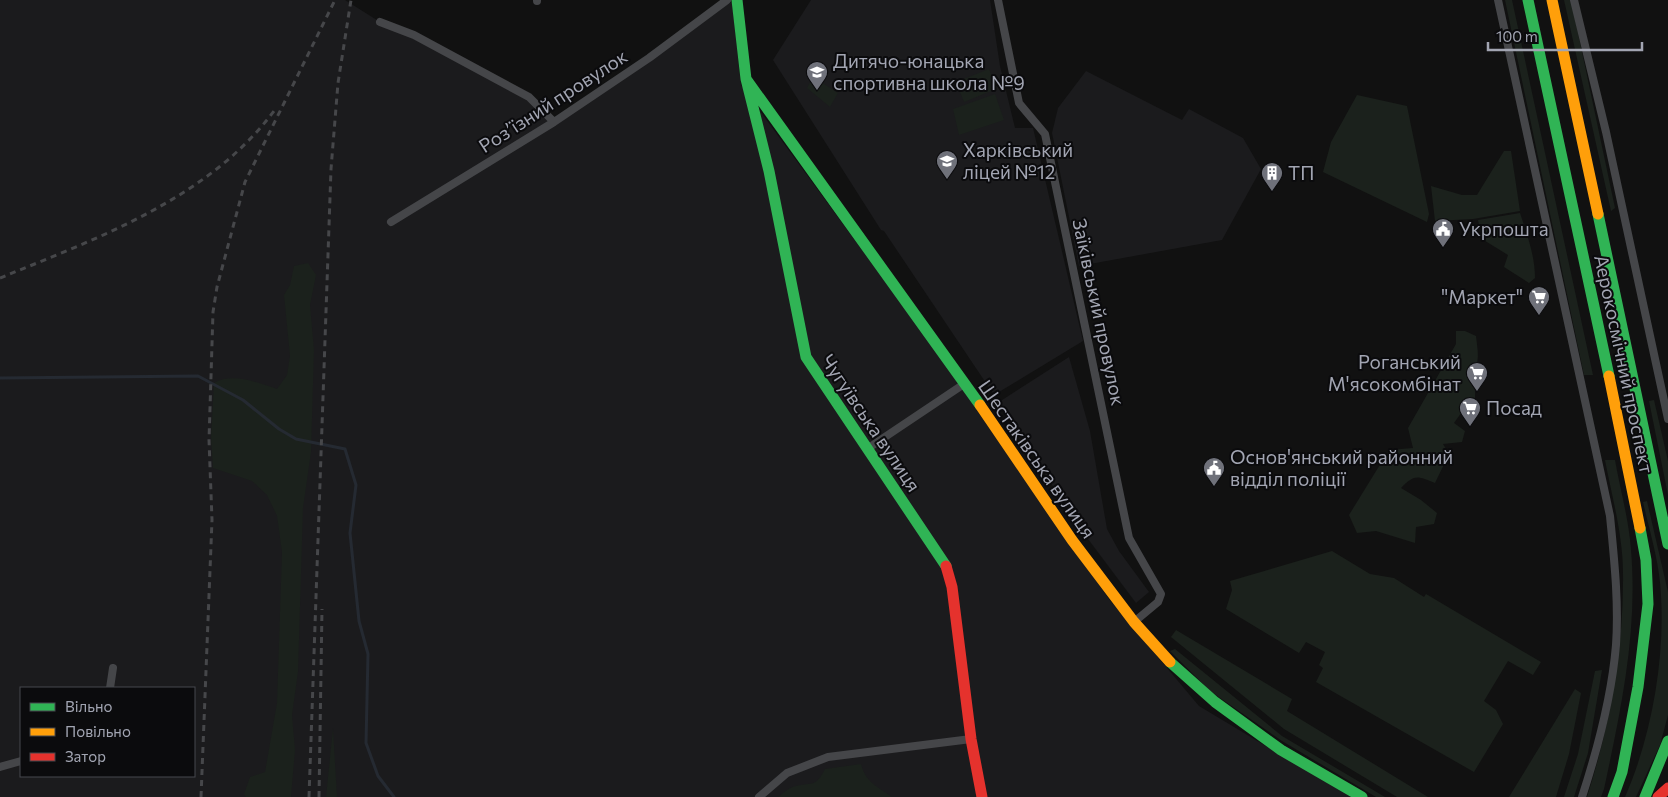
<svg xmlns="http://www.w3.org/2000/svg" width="1668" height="797" viewBox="0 0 1668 797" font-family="Commissioner,sans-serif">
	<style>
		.built { fill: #1b1b1d; fill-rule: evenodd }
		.green { fill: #1b211c }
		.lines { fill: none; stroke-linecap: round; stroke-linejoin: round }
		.stream { stroke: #252a32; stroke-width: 3 }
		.street { stroke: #454649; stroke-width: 8 }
		.fast { stroke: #30b455; stroke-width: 11 }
		.slow { stroke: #ff9f0a; stroke-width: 11 }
		.jam { stroke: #e5322d; stroke-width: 11 }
		.rail { stroke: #46474a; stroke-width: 3; stroke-dasharray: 6 5; stroke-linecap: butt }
		.labels { text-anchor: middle; stroke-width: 4; stroke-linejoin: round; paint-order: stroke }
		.poi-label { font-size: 19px; fill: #a2a5b2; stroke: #0b0b0d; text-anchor: start }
		.street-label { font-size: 19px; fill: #a2a5b2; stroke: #0b0b0d }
	</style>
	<rect width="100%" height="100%" fill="#111"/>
	<path class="built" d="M0,0h345l35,22 132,66 42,34 153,-108 25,-12 9,83 184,251 184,263 90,107 152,91h-1351zM21,688h173v88h-173z
		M811,0h179l10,66 15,62h18l50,213 -89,54 -110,-164 -3,-1 -108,-170z
		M1086,71l96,49 7,-11 54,29 18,31 -39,71 -143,26 -27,-133 6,-25z
		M1069,357l21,74 17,98 12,22 30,41 -13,11 -57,-76 -80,-125z"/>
	<path class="green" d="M1505,0h7l81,375h-9z
		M1564,0h7l44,208 -4,3z
		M989,69l7,20 -32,13 -8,-20z
		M813,77l25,16 -8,14 -23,-19z
		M995,94l9,26 -45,15 -6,-26z
		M1357,95l50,11 22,108 -2,8 -104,-50 8,-30z
		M1504,151h7l9,60 -47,8 -38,2 -4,-35 31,9h15z
		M1520,213c7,21 15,43 15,65l-6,5 -25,-16 4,-12 -26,-16 -4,-19z
		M308,263l8,12 -6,30 4,45 -3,102 -8,56 -5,164 -6,43 3,35 -4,47h-45l-2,-3 6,-17 15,-5 12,-69 5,-151 -5,-36 -10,-21 -15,-14 -39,-13 -2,-30 3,-55c18,-11 45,0 63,6l10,-14 3,-19 -6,-61 6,-10 4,-19z
		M1456,331h9l11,5c2,17 5,29 -7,41l6,10v21l-11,1 -10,14 11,8 -3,11 -19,2 6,10 -14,29c-18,-7 -20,-9 -34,5l20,12 16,13 -3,11 -18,3 -1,16 -39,-12 -19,2 -8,-18 40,-65 24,-2 -5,-20 48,-84z
		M1654,400l14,61v34l-19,-94z
		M1605,460h10c5,29 14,60 16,90 7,81 -10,160 -27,239l-3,8h-14c23,-72 37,-149 36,-224 0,-38 -11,-76 -18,-113z
		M1647,501l21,91v123l-8,30 -24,52h-11c26,-59 40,-137 36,-201 -1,-32 -11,-63 -18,-94z
		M1332,551l38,23 24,4 30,19 2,-3 115,68 -8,13 -25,-14 -24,40 12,9 7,14 -29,48 -158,-90 7,-14 -4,-3 6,-13 -19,-10 -7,11 -73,-44 6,-19 -2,-9z
		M1176,630l116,69 -5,12 141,86h-31l-113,-68 -113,-92z
		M1175,649l107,87 103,61h-9l-94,-56 -72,-50 -40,-40z
		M1602,670l-14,83 -14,44h-10l14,-43 17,-83z
		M1575,689l6,4 -12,61 -13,43h-47z
		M333,728l4,69h-11z
		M861,764c5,19 16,22 31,33h-114c5,-4 12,-10 18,-11 17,-4 19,2 29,-17z"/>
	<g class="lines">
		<path class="stream" d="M0,378l198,-2 45,24 36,29 17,10 49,10 11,36 -6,48 9,88 9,33 -2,89 12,33 16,21"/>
		<path class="street" d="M998,0l21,103 26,31 84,404 32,56 -3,8 -24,20
			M1498,0l112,516c4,42 9,86 6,129 -4,48 -19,106 -34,152
			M1574,0l32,132 62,287
			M537,1v-1
			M380,22l34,13 115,62 25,25
			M391,222l163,-100 95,-64 78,-58
			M867,449l97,-65
			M110,688l3,-20
			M0,767l21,-6
			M759,797l28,-24 41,-16 143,-18"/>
		<path class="fast" d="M737,0l9,79 23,92 37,186 140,209
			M1528,0l81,376
			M746,79l234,326
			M1598,214l70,330
			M1170,662l45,40 66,48 81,47
			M1613,797l9,-25 16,-85 10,-83 -2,-44 -6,-32
			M1645,797l23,-56"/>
		<path class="slow" d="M1552,0l46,214
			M1609,376l31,152
			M980,405l92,135 62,82 36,40"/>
		<path class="jam" d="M946,566l6,21 19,152 11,58
			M1658,797l10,-9"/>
		<path class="rail" d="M0,278c98,-40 208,-79 274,-167
			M201,797l11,-277 -3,-80 4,-128 4,-25 28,-105 90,-182
			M309,797l22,-628 7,-86 13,-83
			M319,797l3,-188"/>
	</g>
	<defs>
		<g id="school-pin" transform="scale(1.125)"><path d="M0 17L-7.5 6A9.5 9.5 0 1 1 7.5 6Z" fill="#6f717a" stroke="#0b0b0d"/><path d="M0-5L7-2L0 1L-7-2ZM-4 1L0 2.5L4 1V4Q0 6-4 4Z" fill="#fff"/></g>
		<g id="building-pin" transform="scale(1.125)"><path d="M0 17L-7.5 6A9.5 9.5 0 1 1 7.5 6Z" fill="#6f717a" stroke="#0b0b0d"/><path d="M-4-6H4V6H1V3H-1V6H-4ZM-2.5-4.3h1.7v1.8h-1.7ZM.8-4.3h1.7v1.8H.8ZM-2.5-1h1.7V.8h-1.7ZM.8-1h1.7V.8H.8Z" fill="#fff"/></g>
		<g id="civic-pin" transform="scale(1.125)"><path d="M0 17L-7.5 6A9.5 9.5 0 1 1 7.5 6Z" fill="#6f717a" stroke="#0b0b0d"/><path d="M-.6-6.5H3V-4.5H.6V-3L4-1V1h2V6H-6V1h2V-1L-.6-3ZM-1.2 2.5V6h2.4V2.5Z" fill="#fff"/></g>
		<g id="supermarket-pin" transform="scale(1.125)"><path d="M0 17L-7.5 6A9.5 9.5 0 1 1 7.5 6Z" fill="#6f717a" stroke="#0b0b0d"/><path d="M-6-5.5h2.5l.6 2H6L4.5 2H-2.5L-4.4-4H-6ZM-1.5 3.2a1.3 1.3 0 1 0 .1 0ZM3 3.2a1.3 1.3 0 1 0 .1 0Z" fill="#fff"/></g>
	</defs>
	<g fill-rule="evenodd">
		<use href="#school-pin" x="817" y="72"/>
		<use href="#school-pin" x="947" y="161"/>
		<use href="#building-pin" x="1272" y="173"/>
		<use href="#civic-pin" x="1443" y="229"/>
		<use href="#supermarket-pin" x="1539" y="297"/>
		<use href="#supermarket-pin" x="1477" y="373"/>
		<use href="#supermarket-pin" x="1470" y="408"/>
		<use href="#civic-pin" x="1214" y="468"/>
	</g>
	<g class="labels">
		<g class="poi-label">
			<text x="833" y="68">Дитячо-юнацька<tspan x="833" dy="22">спортивна школа №9</tspan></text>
			<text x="963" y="157">Харківський<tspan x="963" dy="22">ліцей №12</tspan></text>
			<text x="1288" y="180">ТП</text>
			<text x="1459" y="236">Укрпошта</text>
			<text x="1523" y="304" text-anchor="end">"Маркет"</text>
			<text x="1461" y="369" text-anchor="end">Роганський<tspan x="1461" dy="22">М'ясокомбінат</tspan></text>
			<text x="1486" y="415">Посад</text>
			<text x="1230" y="464">Основ'янський районний<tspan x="1230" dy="22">відділ поліції</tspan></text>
		</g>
		<g class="street-label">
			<text transform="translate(553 101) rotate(-33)" y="7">Роз’їзний провулок</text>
			<text transform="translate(1099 312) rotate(78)" y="7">Заїківський провулок</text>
			<text transform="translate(1624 364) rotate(78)" y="7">Аерокосмічний проспект</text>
			<text transform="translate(871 423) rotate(56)" y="7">Чугуївська вулиця</text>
			<text transform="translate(1037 459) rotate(55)" y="7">Шестаківська вулиця</text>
		</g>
	</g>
	<rect x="20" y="687" width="175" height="90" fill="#0b0b0d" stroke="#47494f"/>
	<rect x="30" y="703" width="25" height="8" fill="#30b455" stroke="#47494f"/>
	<text x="65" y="712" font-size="15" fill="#a2a5b2">Вільно</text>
	<rect x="30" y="728" width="25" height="8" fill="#ff9f0a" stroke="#47494f"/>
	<text x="65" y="737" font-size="15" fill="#a2a5b2">Повільно</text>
	<rect x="30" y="753" width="25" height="8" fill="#e5322d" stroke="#47494f"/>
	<text x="65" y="762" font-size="15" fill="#a2a5b2">Затор</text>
	<path d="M1488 42v8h154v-8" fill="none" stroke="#a2a5b2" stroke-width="2.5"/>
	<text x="1496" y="42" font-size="15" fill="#a2a5b2" stroke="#0b0b0d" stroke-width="4" paint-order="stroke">100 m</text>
</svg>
